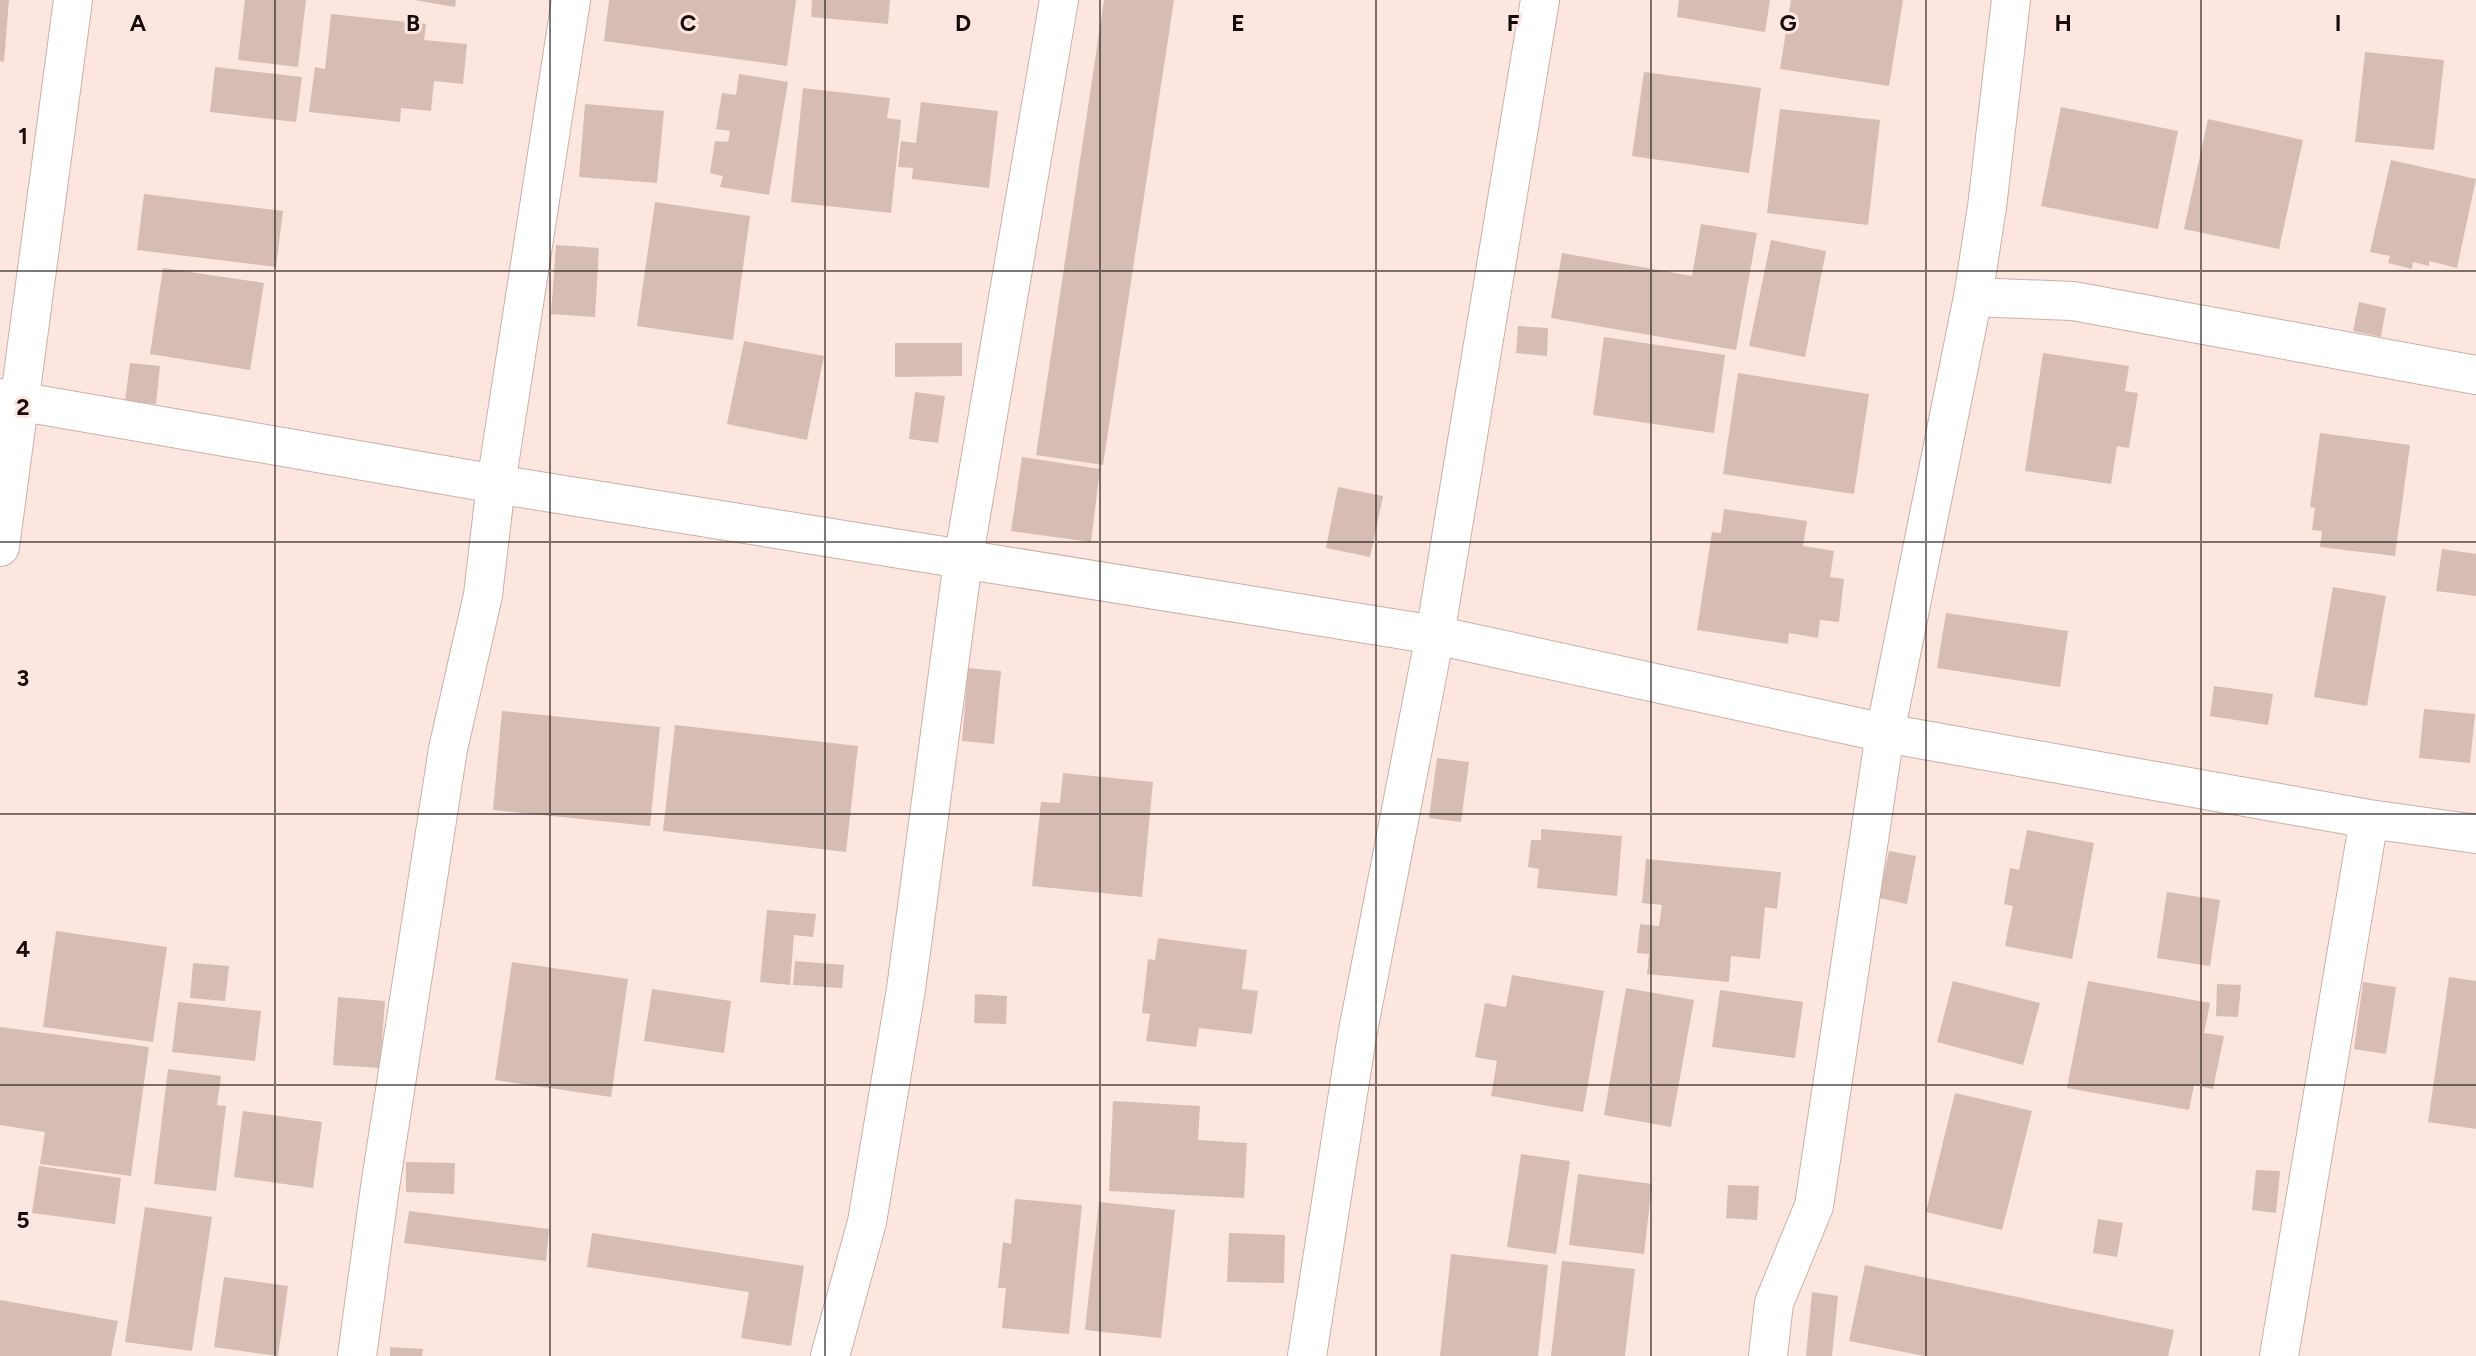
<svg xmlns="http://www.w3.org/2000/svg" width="2476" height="1356" viewBox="0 0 2476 1356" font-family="Figtree,sans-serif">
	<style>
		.building { fill: #d7bcb3 }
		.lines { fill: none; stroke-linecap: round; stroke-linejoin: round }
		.minor-casing { stroke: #cbb0a8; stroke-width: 40 }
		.minor { stroke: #fff; stroke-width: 38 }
		.grid { fill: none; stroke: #160d0b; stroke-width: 2; stroke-opacity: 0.55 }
		.grid-label { font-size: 23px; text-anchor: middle; font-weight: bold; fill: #160d0b; stroke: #fde6e0; stroke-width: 6; stroke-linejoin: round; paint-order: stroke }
	</style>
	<rect width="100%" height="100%" fill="#fde6e0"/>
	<path class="building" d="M0,0h9l-5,62 -4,-1z
		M245,0h61l-8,67 -60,-7z
		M414,0h42l-1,7z
		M609,0h187l-9,66 -183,-25z
		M812,0h78l-2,24 -77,-7z
		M1104,0h70l-71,465 -67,-10z
		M1679,0h91l-5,32 -88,-15z
		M1791,0h112l-14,86 -109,-17z
		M331,14l95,10 -2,16 43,4 -4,40 -29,-3 -3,30 -30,-3 -1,14 -91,-10 6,-45 10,2z
		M2365,52l79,8 -10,90 -79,-8z
		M215,67l87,10 -6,45 -86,-10z
		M1644,72l117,16 -12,85 -117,-17z
		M739,74l49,8 -19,113 -49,-8 3,-11 -13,-3 5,-32 13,1 2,-11 -14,-2 6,-36 14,2z
		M803,88l87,10 -3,20 14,2 -10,93 -100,-11z
		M921,102l77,9 -9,77 -77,-9 1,-11 -15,-1 3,-26 15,2z
		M585,104l79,7 -7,72 -78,-6z
		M2061,107l117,24 -20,98 -117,-23z
		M1780,109l100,11 -12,105 -101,-12z
		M2208,119l95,21 -24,109 -95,-20z
		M2391,160l85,19 -19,89 -28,-7v5l-16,-4 -1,7 -24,-6 2,-7 -20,-4z
		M144,194l139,17 -7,56 -139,-17z
		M655,202l95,14 -17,124 -96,-14z
		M1701,224l56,9 -21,117 -185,-32 11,-65 130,23z
		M1771,240l55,11 -21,106 -56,-11z
		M556,245l43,3 -4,69 -44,-3z
		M163,268l101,15 -14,87 -100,-16z
		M2359,302l27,6 -5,29 -28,-6z
		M1518,326l30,2 -1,28 -31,-3z
		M1604,337l121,18 -11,78 -121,-18z
		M744,341l80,15 -17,84 -80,-16z
		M895,343h67v33l-67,1z
		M2043,353l86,13 -4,25 13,2 -9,55 -12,-2 -6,38 -86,-13z
		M130,363l30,3 -4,38 -31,-3z
		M1738,373l131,21 -15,100 -131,-20z
		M915,392l30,4 -7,47 -29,-4z
		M2320,433l90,12 -15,111 -75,-9 2,-16 -10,-1 3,-22 -5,-1z
		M1022,457l78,12 -9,73 -80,-11z
		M1338,487l45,9 -13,61 -44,-9z
		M1724,509l83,12 -4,25 31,5 -4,26 14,2 -5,43 -19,-2 -2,18 -29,-5 -1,11 -91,-14 15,-98 9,1z
		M2442,549l34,5v42l-40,-5z
		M2333,587l53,9 -19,110 -53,-9z
		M1946,613l122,18 -8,56 -123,-19z
		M968,668l33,3 -7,73 -32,-3z
		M2214,686l59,8 -5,31 -58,-9z
		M2424,709l51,5 -5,49 -51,-5z
		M502,711l158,16 -10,99 -157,-16z
		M675,725l183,21 -12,106 -183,-21z
		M1437,758l32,4 -8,60 -32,-4z
		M1063,773l90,9 -11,115 -110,-11 9,-84 19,1z
		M1541,829l81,7 -5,60 -80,-8 2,-19 -11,-2 3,-27h10z
		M2027,830l67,13 -22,116 -67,-13 8,-40 -9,-2 6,-36 9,2z
		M1889,851l27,5 -9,48 -28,-6z
		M1646,859l135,13 -4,37 -12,-2 -5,52 -29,-3 -2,26 -82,-8 2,-20 -12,-1 3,-29 19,2 3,-21 -20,-2z
		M2167,892l53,8 -10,66 -53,-8z
		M767,910l49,4 -3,23 -19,-2 -4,50 -30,-3z
		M56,931l111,16 -14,95 -110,-15z
		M1158,938l89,12 -5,39 16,2 -6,43 -53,-6 -3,19 -50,-6 4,-27 -8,-1 6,-54 7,1z
		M795,961l49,4 -2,23 -49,-3z
		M512,962l116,17 -17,118 -116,-17z
		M193,963l36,3 -4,35 -35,-3z
		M1512,975l92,16 -21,121 -92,-16 6,-35 -22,-4 10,-54 21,4z
		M2449,977l27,4v148l-48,-7z
		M1953,981l87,22 -17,62 -86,-23z
		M2088,981l122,22 -6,30 20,3 -11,53 -19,-4 -5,25 -122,-22z
		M2363,982l33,5 -10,67 -32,-5z
		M2217,984l24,1 -3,32 -22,-1z
		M1626,988l68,12 -23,127 -67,-12z
		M652,989l79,12 -7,52 -80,-12z
		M1720,990l83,12 -8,56 -83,-11z
		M975,994l32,2 -1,28 -32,-1z
		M338,997l47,4 -5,67 -47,-3z
		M178,1002l83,9 -6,50 -83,-9z
		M0,1027l149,20 -18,129 -91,-12 5,-32 -45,-7z
		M168,1069l53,7 -4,29 9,1 -10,85 -62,-7z
		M1955,1093l77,18 -30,119 -76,-18z
		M1113,1101l87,5 -2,34 49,3 -3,55 -135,-7z
		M243,1111l79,11 -9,66 -79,-11z
		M1521,1154l49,7 -14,93 -49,-7z
		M406,1162l49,1 -1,31 -48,-2z
		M39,1166l82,12 -6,46 -83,-11z
		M2256,1170l24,1 -4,42 -24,-3z
		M1578,1174l74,10 -8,70 -75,-9z
		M1728,1185l31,1 -2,34 -31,-2z
		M1015,1199l67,6 -13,129 -67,-6 4,-40h-8l5,-46 8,2z
		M1099,1202l76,8 -14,128 -76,-8z
		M145,1207l67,10 -20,134 -67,-9z
		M409,1211l140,18 -3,32 -142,-18z
		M2098,1219l25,4 -6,34 -24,-4z
		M592,1233l212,33 -13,80 -50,-8 8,-46 -162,-25z
		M1229,1233l56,2 -1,48 -57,-1z
		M1451,1254l97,11 -10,91h-98z
		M1562,1261l73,8 -10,87h-74z
		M1865,1265l309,65 -6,26h-244l-75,-15z
		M224,1277l64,9 -10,70 -64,-9z
		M1812,1292l26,4 -6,60h-26z
		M0,1300l118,21 -7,35h-111z
		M390,1347l33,2 -1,7h-32z"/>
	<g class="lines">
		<g class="minor-casing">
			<path id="minor" d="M1973,297l100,4 403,74
				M0,398l496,86 939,151 450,98 484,86 107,15
				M0,547l73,-547
				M357,1356l23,-169 68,-438 35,-154 13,-111 75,-484
				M830,1356l37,-134 39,-233 57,-428 96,-561
				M1307,1356l50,-320 78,-401 105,-635
				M1768,1356l6,-53 40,-97 71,-473 88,-436 14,-90 24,-207
				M2279,1356l90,-537"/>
		</g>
		<use href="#minor" class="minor"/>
	</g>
	<path class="grid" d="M275,0v1356M550,0v1356M825,0v1356M1100,0v1356M1376,0v1356M1651,0v1356M1926,0v1356M2201,0v1356M0,271h2476M0,542h2476M0,814h2476M0,1085h2476"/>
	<g class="grid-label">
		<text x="138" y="31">A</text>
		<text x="413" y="31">B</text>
		<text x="688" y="31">C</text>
		<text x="963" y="31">D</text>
		<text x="1238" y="31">E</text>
		<text x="1513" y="31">F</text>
		<text x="1788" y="31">G</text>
		<text x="2063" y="31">H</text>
		<text x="2338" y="31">I</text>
		<text x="23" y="144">1</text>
		<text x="23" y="415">2</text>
		<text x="23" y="686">3</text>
		<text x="23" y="957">4</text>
		<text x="23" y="1228">5</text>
	</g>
</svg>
